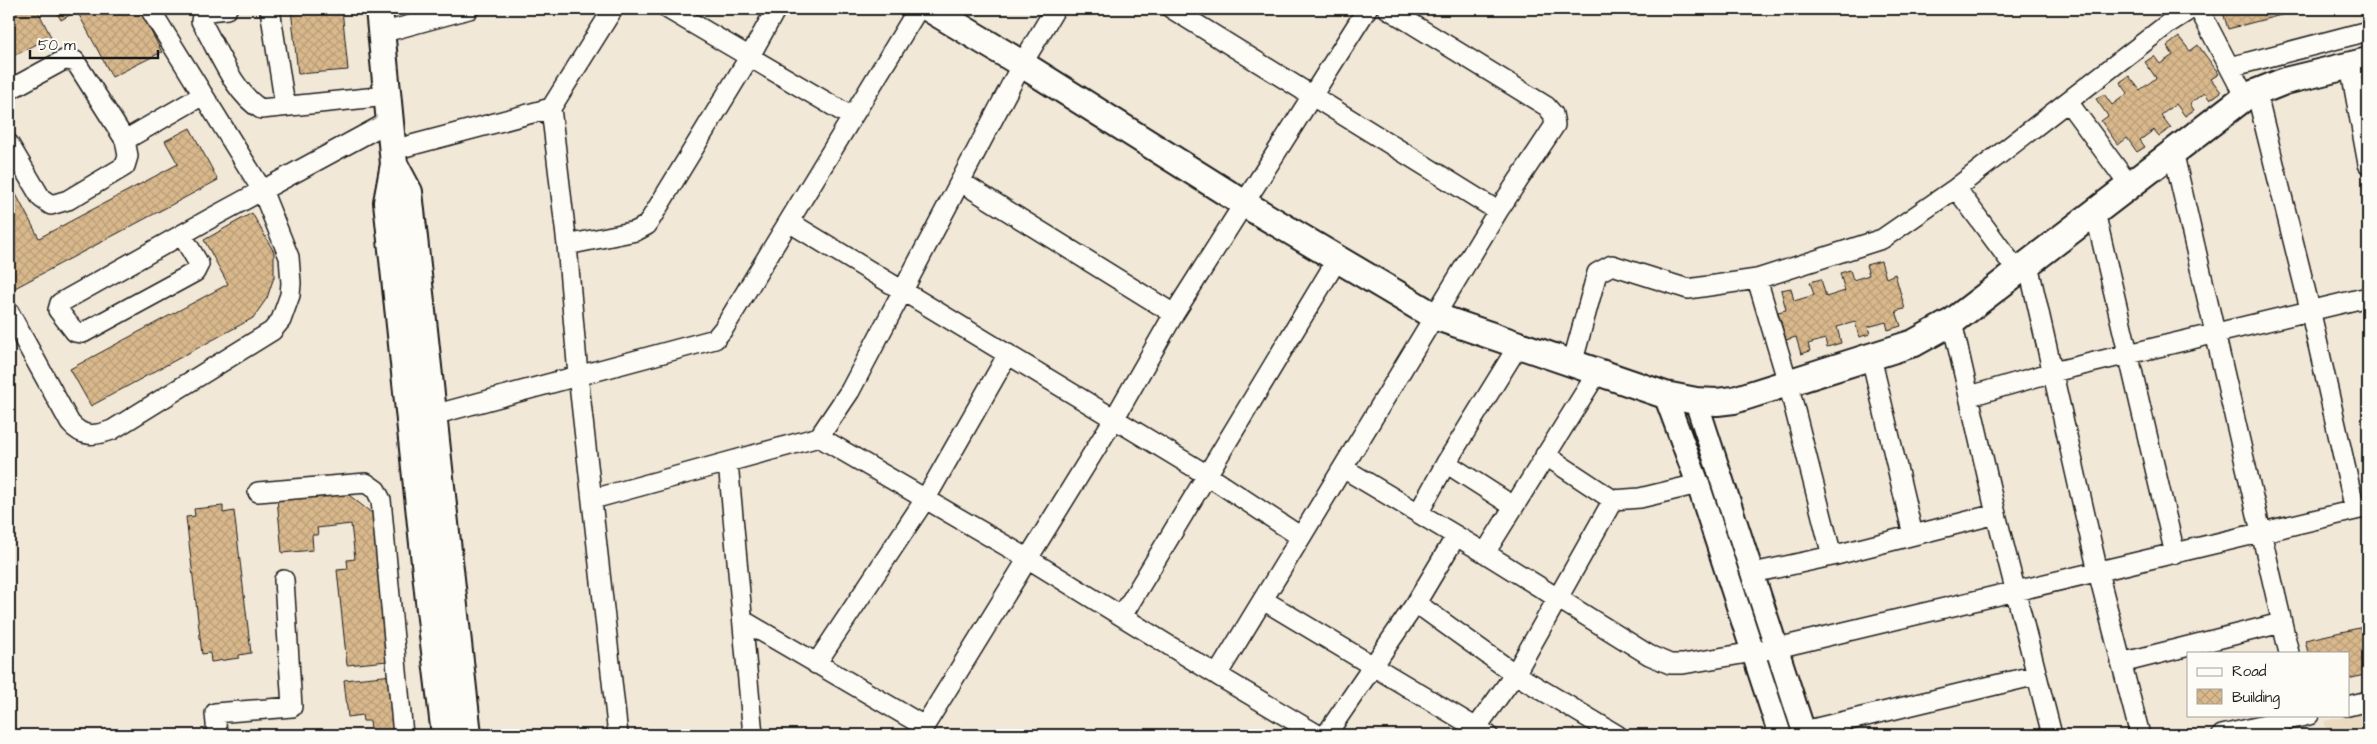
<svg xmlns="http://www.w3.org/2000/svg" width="2377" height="744" viewBox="0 0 2377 744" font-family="'Architects Daughter',sans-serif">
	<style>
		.built { fill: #eadac0 }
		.building { fill: url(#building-cross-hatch); stroke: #1c1c1c }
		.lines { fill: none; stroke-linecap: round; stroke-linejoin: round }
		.minor-casing { stroke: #1c1c1c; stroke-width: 22 }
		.tertiary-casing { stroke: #1c1c1c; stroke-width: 26 }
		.secondary-casing { stroke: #1c1c1c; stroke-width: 30 }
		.minor { stroke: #fdfcf7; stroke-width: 19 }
		.tertiary { stroke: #fdfcf7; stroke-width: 22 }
		.secondary { stroke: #fdfcf7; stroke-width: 26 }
	</style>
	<defs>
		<pattern id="building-cross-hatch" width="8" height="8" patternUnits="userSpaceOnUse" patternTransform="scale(1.25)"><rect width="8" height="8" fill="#d9b88c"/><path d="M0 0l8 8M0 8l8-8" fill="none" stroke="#ba9e78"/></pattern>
	</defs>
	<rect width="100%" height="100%" fill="#f2e8d7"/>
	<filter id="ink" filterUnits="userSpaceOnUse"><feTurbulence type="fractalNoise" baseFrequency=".02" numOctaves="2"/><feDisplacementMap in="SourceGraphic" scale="10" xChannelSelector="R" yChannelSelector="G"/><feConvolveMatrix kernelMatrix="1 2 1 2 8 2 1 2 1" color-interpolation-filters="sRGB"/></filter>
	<g filter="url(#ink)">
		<path class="built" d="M2368,712v23h-40l-4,-14z"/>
		<path class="building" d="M9,9h28l14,28 -42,21z
			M55,9h84l23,43 -50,25 -35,-66 -16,9z
			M291,9h51l6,61 -50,4z
			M2222,9h82l-76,20z
			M2179,37l11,14 8,-6 21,29 -8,5 10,13 -11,8 -5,-7 -15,11 4,6 -9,6 -9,-12 -15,11 10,13 -12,8 -5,-6 -14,10 5,7 -8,5 -10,-14 -9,7 -17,-24 7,-5 -12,-17 8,-5 8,11 16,-12 -8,-11 9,-6 11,14 16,-12 -11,-16 9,-6 6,8 13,-9 -6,-9z
			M190,128l28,52 -205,109 -4,-7v-101l30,57 139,-74 -13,-23z
			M252,213l22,39v25l-7,21 -14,20 -162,88 -21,-37 158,-85 -24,-44z
			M1881,261l5,17 9,-4 10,35 -9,2 5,15 -13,4 -2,-8 -18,5 2,7 -11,3 -4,-15 -18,5 4,16 -14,4 -2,-8 -17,5 2,7 -9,3 -5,-17 -10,3 -8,-28 8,-2 -5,-20 10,-2 3,13 20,-6 -4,-13 11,-3 5,18 19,-6 -5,-18 10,-3 3,10 16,-5 -3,-10z
			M345,492l28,22 15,147 -41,4 -10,-95 11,-1 -1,-9 8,-1 -4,-35 -34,4 1,7h-6l1,15 -31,3 -5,-55z
			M223,506v7l11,-2 17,142 -12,2v3l-28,4 -1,-9 -8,1 -16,-137 9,-1 -1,-7z
			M2368,626v48l-20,5v-26h-40l-3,-13z
			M393,675l6,60h-27l-2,-14h-7l-1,-6 -14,2 -4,-37z"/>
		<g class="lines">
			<g class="minor-casing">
				<path id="minor" d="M227,9l-18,2 -7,4 -1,6c16,27 33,73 60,88l126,-13
					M270,9l15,97
					M668,9l184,108
					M1172,9l326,202
					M2199,9l46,88
					M381,33l88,-24
					M2350,66l18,98
					M2230,67l138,-36
					M9,90l55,-30 11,1 50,79
					M2256,91l54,218 45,201
					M2068,102l61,83
					M551,108l16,137 11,130 40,360
					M9,144l32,54 10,7 17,-5 57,-34 3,-10 -3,-16 78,-45
					M393,150l158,-42 62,-99
					M2173,151l116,502
					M961,182l213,132
					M1956,188l62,84
					M2095,212l80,342
					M789,222l418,253 94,62 197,-326 57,-86 -2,-11 -7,-8 -158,-97
					M182,235l17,29 -4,8 -112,61 -8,-1 -17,-22 2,-7 153,-86 177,-96
					M567,245l69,-14 11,-6 103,-169 26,-47
					M2028,264l70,308 42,163
					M1757,279l31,104 44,173
					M9,312l61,111c13,15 25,13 42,7l160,-99 9,-11 9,-25 1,-12 -2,-26 -27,-67 -112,-181
					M1952,322l44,192 56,221
					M1871,357l42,178
					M1572,364l25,-91 15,-8 76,24 69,-10 125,-40 74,-51 213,-165 22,-14
					M1970,396l83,-24 315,-75
					M422,418l293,-79 9,-11 194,-319
					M819,437l31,-46 172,-327 33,-55
					M1545,455l68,45
					M728,462l91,-25 208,121 190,117
					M1446,463l67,43
					M1343,468l142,85 164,102 21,9h13l94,-16 591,-141
					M258,492l108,-9 10,7 5,10 22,235
					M593,499l135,-37 25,273
					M1419,512l27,-49 72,-117
					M1301,537l-84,138 101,60
					M1485,553l112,-180
					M1753,573l79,-17 164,-42
					M1263,600l225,135
					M1416,603l99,71 102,61
					M1122,616l216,-358
					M744,621l180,105
					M2121,663l160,-40
					M816,664l110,-166 82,-144
					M2348,706l20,-5
					M1804,731l233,-56
					M217,735l-2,-22 77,-6 -8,-127
					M919,735l195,-316 60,-105 193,-305
					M1326,735l90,-132 40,-67
					M1471,735l44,-61 98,-174 27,-2 58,-14
					M2222,735l87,-20"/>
			</g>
			<g class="tertiary-casing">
				<path id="tertiary" d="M1665,395l33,89 82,251
					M1696,401l109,334"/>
			</g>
			<g class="secondary-casing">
				<path id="secondary" d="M379,9l15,155 -7,38 43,408 15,125
					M930,9l92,55 221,139 191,113 231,79 31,6 21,1 17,-2 180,-57 38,-21 293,-225 40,-16 83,-20
					M394,164l15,28 59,543"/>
			</g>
			<use href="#minor" class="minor"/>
			<use href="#tertiary" class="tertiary"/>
			<use href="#secondary" class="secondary"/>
		</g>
	</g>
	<rect width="2377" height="744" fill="none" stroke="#fdfcf7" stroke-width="30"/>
	<rect x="15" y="15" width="2347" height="714" fill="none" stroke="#1c1c1c" stroke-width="2" filter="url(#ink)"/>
	<rect x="2187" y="652" width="162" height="65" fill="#fdfcf7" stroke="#a3a29f"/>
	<rect x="2197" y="668" width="25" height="8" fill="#fdfcf7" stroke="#a3a29f"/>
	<text x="2232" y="676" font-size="15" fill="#1c1c1c">Road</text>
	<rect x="2197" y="689" width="25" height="15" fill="url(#building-cross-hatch)" stroke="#a3a29f"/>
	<text x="2232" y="702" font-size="15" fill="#1c1c1c">Building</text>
	<path d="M30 50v8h128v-8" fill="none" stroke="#1c1c1c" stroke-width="2.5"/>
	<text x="38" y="50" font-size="15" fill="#1c1c1c" stroke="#fdfcf7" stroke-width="4" paint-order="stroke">50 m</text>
</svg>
